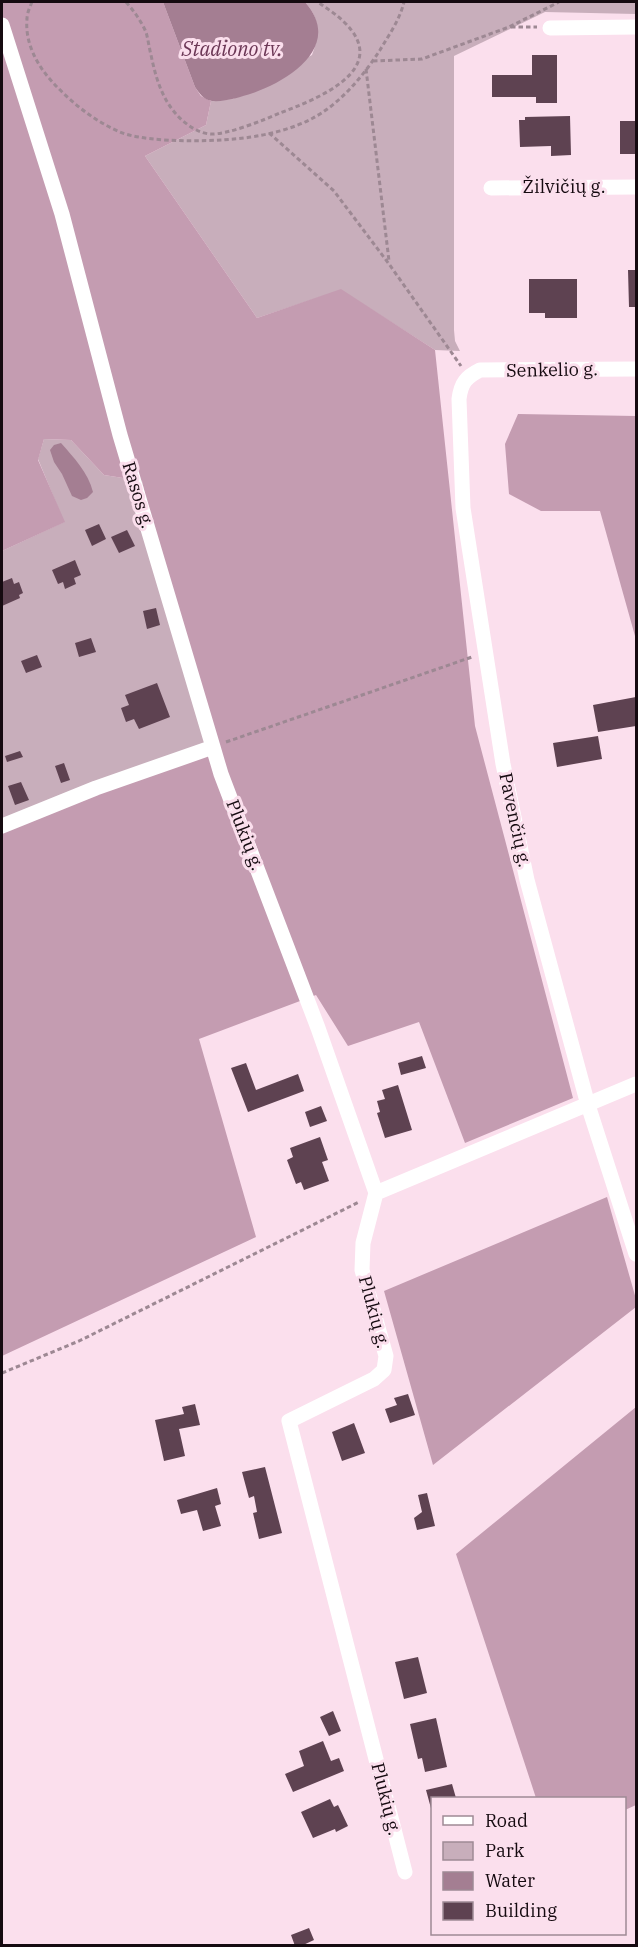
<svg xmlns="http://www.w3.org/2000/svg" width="638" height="1947" viewBox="0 0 638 1947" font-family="'IBM Plex Serif',serif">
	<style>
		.green { fill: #c8aebb }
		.forest { fill: #c49cb1 }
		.water { fill: #a47e92 }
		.building { fill: #5e4251 }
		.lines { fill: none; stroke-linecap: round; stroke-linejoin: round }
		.path { stroke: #9d8893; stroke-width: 3; stroke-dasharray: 4.5 3; stroke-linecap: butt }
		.minor { stroke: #fff; stroke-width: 15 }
		.labels { text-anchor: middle; stroke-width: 6; stroke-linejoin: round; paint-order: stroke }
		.street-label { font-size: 18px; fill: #150a10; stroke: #fbdfed }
		.water-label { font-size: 20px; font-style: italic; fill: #6c3756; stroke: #fbdfed }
	</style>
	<rect width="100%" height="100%" fill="#fbdfed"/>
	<path class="green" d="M305,2h331v12l-91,-2 -91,44v274l1,11 5,10 -25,-1 -94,-60 -84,28 -112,-162 61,-31 5,-24 22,-2 79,-44c8,-21 8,-36 -7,-53z
		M44,439l27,1 33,35 38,6 5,23 70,234 -215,88v-275l62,-29 -26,-63z"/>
	<path class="forest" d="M2,2h161l32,85 6,9 10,5 -5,24 -61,31 112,162 84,-29 94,61 40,376 98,372 -108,45 -46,-121 -71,24 -32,-51 -117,44 57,198 -254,119v-530l215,-88 -70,-234 -5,-23 -38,-6 -33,-35 -27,-1 -6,21 27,62 -63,29z
		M518,414l118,2v220h-1l-35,-125h-59l-32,-17 -4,-50z
		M607,1197l29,102v8l-203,158 -49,-174z
		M636,1407v398l-11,5 -1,-12h-88l-80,-244z"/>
	<path class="water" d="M163,2h142c38,43 -14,78 -52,91 -13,4 -27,9 -41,8 -8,-1 -13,-8 -17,-14z
		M61,443c13,15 27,29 32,49l-6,6 -6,2 -9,-4 -10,-22 -8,-12 -4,-12 4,-5z"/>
	<path class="building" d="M532,55h25v48h-21v-6h-44v-22h40z
		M570,116l1,39 -20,1v-10l-31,1 -1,-27h6v-3z
		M620,121h16v33h-16z
		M628,270h8v37h-7z
		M529,279h48v39h-32v-5h-16z
		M99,524l7,15 -14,7 -7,-16z
		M127,530l8,16 -16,7 -8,-16z
		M75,560l6,15 -7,3 2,6 -11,5 -2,-7 -5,2 -6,-14z
		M12,578l2,6 5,-2 4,11 -4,2 1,3 -18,8v-24z
		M156,608l4,17 -13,4 -4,-18z
		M91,638l5,14 -17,5 -4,-14z
		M37,655l5,12 -16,6 -5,-12z
		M157,683l13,34 -31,12 -5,-10 -8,3 -5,-14 8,-3 -4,-10z
		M636,697v29l-38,6 -5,-27z
		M598,736l4,23 -45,8 -4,-24z
		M20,751l3,6 -16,5 -2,-6z
		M64,763l6,17 -9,3 -6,-17z
		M21,782l8,18 -14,5 -7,-19z
		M422,1056l4,12 -25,7 -3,-12z
		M246,1063l10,27 42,-16 6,17 -56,21 -17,-44z
		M398,1085l14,45 -27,8 -8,-25 3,-1 -3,-11 8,-2 -3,-9z
		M321,1106l6,15 -17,6 -5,-15z
		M320,1137l8,23 -6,2 7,19 -25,9 -3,-8 -5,2 -9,-24 6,-3 -3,-9z
		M408,1394l7,21 -25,8 -5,-14 12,-4 -3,-7z
		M195,1404l5,21 -21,4 6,27 -21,5 -9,-41 29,-6 -2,-7z
		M354,1423l11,30 -23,8 -10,-29z
		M265,1467l17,66 -23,6 -6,-26 4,-1 -3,-16 -5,2 -7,-26z
		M217,1488l4,16 -6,2 6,20 -18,5 -6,-21 -16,4 -4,-14z
		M427,1493l8,33 -18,4 -3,-12 8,-6 -4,-17z
		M418,1657l9,36 -23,6 -9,-37z
		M333,1711l8,20 -12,5 -9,-19z
		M436,1718l11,49 -22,5 -3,-14 -4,1 -8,-35z
		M323,1741l8,20 8,-3 5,13 -51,21 -8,-18 19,-8 -5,-15z
		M452,1784l4,14h-24v14l-6,-22z
		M330,1799l4,8 4,-2 10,21 -12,6 -1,-3 -22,9 -12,-26z
		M309,1928l5,12 -13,6h-6l-4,-11z"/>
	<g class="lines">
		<path class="path" d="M32,2c-2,5 -5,11 -5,17 -2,22 8,42 21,58 20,23 44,43 72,55 28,12 107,10 137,4 18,-3 40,-9 56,-18 27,-14 51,-43 67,-68 9,-15 20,-31 24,-48
			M126,2c8,9 15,19 20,30 2,7 3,15 5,23 5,24 12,48 31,65 8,7 17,13 28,14 17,1 54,-14 70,-21 37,-14 114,-44 63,-92 -7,-7 -17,-13 -25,-19
			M511,27h26
			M373,61l49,-2 87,-32 50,-25
			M366,69l23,192
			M269,133l65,58 55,73 72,102
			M226,742l246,-85
			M2,1373l77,-32 280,-139"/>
		<path class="minor" d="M2,25l60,189 58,221 93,312 -117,41 -94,38
			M550,28l86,-1
			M491,188l145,-1
			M636,369l-156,1c-14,7 -19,13 -21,29l4,109 40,256 24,116 61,225 48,149
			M213,747l8,27 97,254 58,165 -13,50 -1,27 24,86 -2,14 -10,9 -85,42 116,451
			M376,1193l260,-109"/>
	</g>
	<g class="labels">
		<g class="street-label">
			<text x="564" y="193">Žilvičių g.</text>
			<text transform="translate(552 370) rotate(-1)" y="6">Senkelio g.</text>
			<text transform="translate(138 495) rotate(73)" y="6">Rasos g.</text>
			<text transform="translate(515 820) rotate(78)" y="6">Pavenčių g.</text>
			<text transform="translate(245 835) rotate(69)" y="6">Plukių g.</text>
			<text transform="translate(374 1312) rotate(75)" y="6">Plukių g.</text>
			<text transform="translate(386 1799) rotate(76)" y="6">Plukių g.</text>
		</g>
		<g class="water-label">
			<text x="232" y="56">Stadiono tv.</text>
		</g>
	</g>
	<rect width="638" height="1947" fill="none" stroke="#150a10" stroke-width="6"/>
	<rect x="431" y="1797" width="195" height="138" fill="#fbdfed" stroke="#9f8a95" stroke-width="1.5"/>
	<rect x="443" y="1816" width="30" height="9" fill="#ffffff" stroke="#9f8a95" stroke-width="1.5"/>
	<text x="485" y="1827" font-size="18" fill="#150a10">Road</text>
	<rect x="443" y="1842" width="30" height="18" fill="#c8aebb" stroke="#9f8a95" stroke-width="1.5"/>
	<text x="485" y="1857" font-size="18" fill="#150a10">Park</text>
	<rect x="443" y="1872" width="30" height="18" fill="#a47e92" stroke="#9f8a95" stroke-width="1.5"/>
	<text x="485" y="1887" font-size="18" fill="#150a10">Water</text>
	<rect x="443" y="1902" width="30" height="18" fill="#5e4251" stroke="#9f8a95" stroke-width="1.5"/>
	<text x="485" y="1917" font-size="18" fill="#150a10">Building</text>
</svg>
